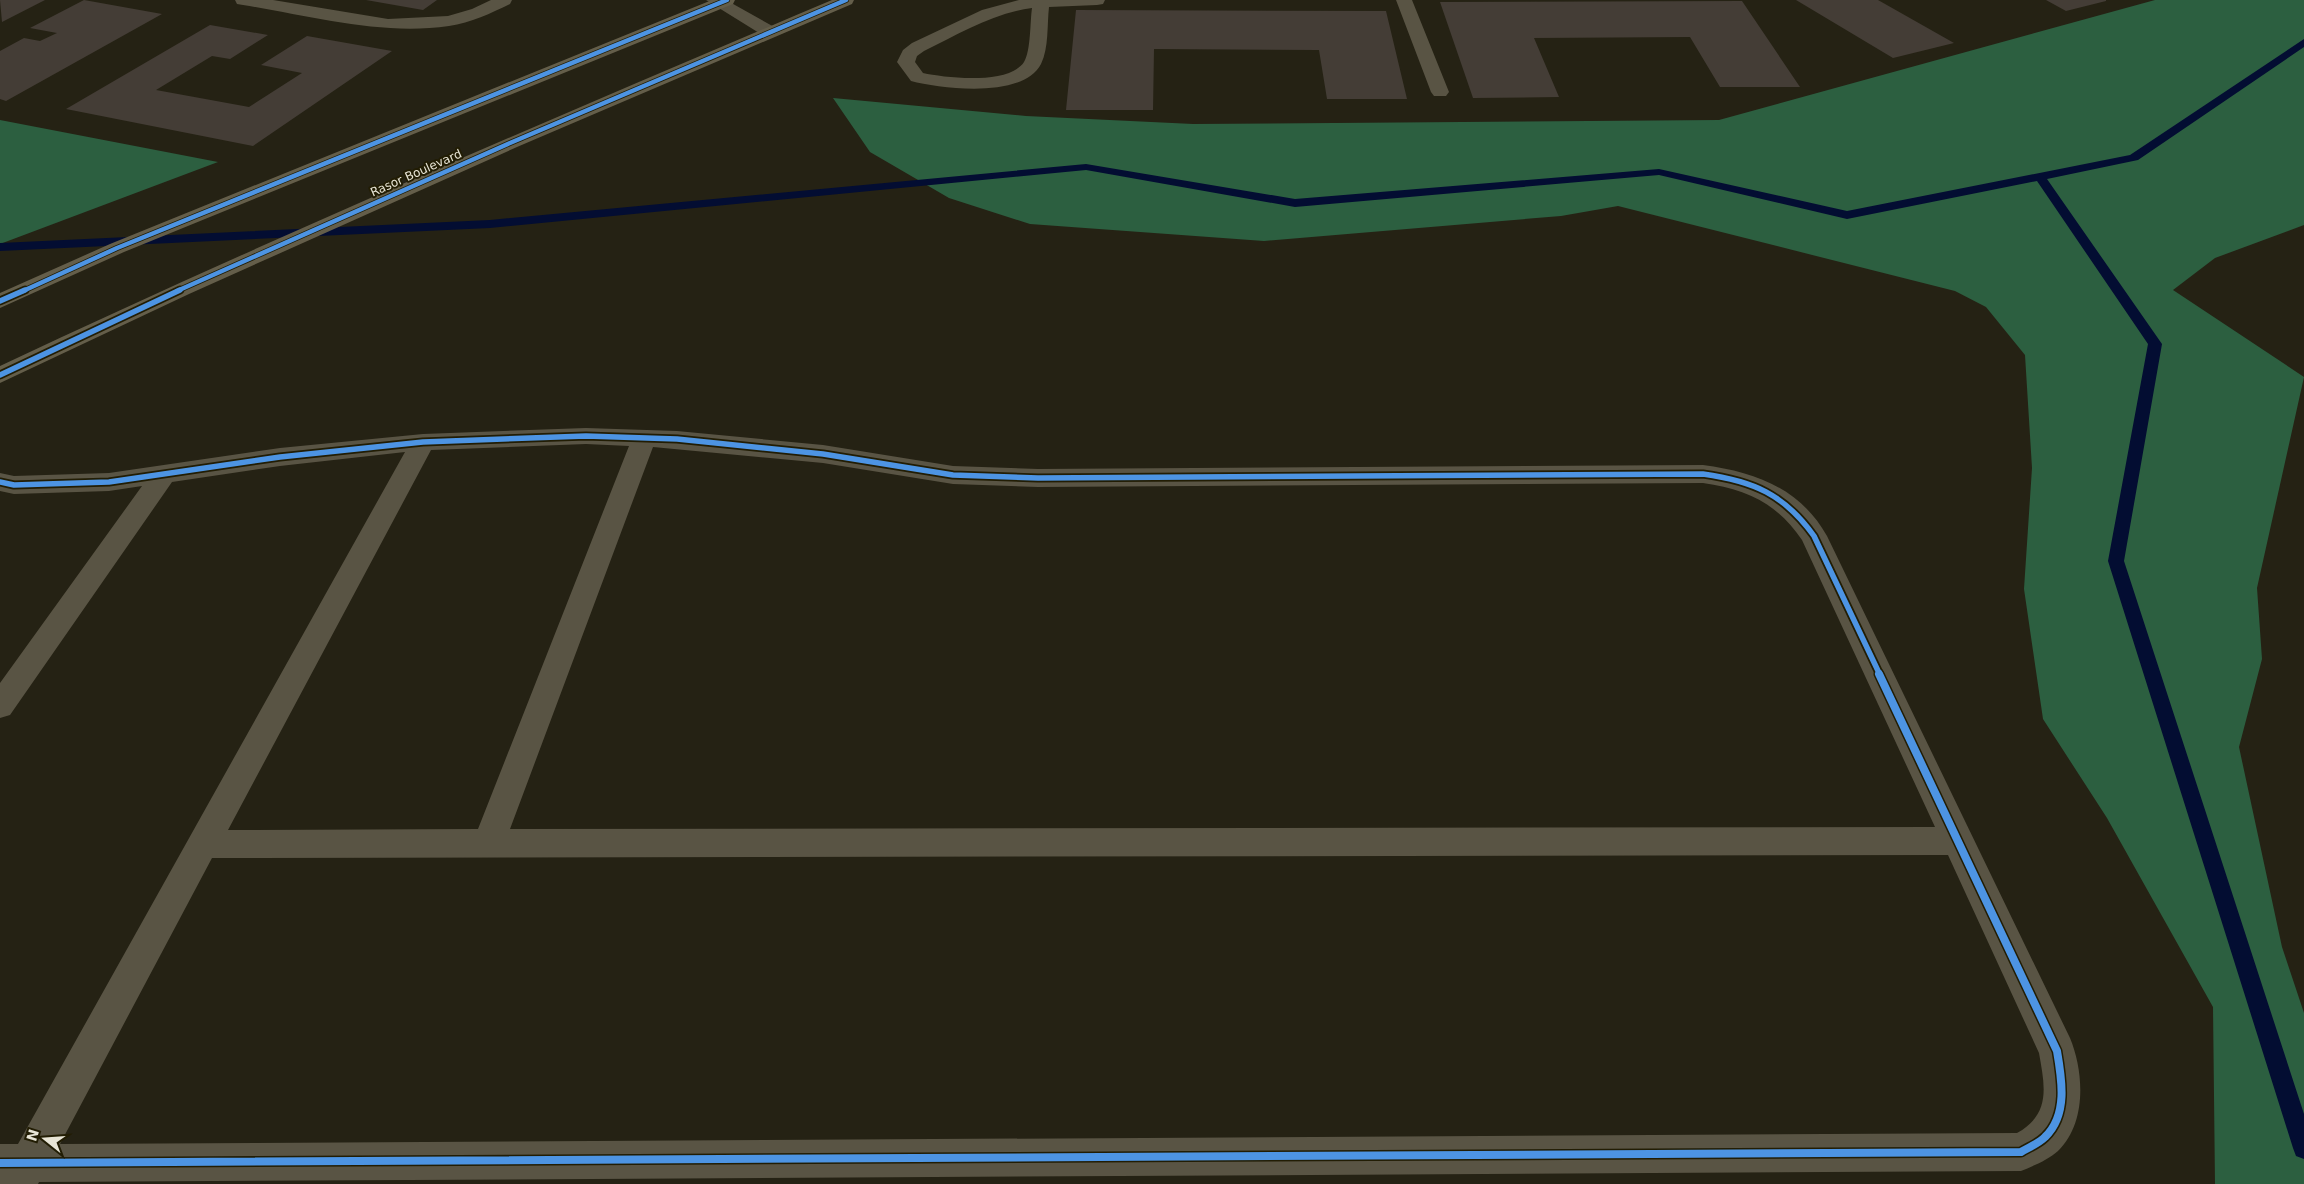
<svg xmlns="http://www.w3.org/2000/svg" width="2304" height="1184" viewBox="0 0 2304 1184" font-family="'DejaVu Sans',sans-serif">
	<style>
		.forest { fill: #2c5f40 }
		.lines { fill: none; stroke-linecap: round; stroke-linejoin: round }
		.stream { fill: #030d32; fill-rule: evenodd }
		.building { fill: #443d36 }
		.service { fill: #595444; fill-rule: evenodd }
		.minor { fill: #595444; fill-rule: evenodd }
		.secondary { fill: #645e4a; fill-rule: evenodd }
		.cycleway-far2-casing { stroke: #221d04; stroke-width: 6 }
		.cycleway-far1-casing { stroke: #221d04; stroke-width: 9 }
		.cycleway-casing { stroke: #221d04; stroke-width: 11 }
		.cycleway-far2 { stroke: #4d94e3; stroke-width: 4.5 }
		.cycleway-far1 { stroke: #4d94e3; stroke-width: 5.5 }
		.cycleway { stroke: #4d94e3; stroke-width: 8 }
		.labels { text-anchor: middle; stroke-width: 4; stroke-linejoin: round; paint-order: stroke }
		.far-street-label { font-size: 12px; fill: #e8e5d6; stroke: #221d04 }
	</style>
	<rect width="100%" height="100%" fill="#252214"/>
	<path class="forest" d="M2155,0h149v225l-89,33 -42,32 131,87 -47,211 5,71 -23,88 43,200 22,66v171h-89l-2,-177 -106,-189 -64,-99 -19,-130 8,-121 -7,-113 -39,-48 -31,-16 -337,-85 -57,10 -297,25 -234,-17 -81,-26 -79,-46 -37,-54 193,18 167,8 526,-4z
		M0,120l218,42 -218,82z"/>
	<g class="lines">
		<path class="stream" d="M2304,39v8l-166,113 -91,19 115,165 -38,217 180,553v45l-8,-3 -3,-8 -185,-587 40,-217 -111,-163 -190,38 -188,-44 -364,32 -209,-37 -596,58 -490,23v-8l490,-23 596,-56 209,35 364,-30 188,42 283,-56z"/>
	</g>
	<path class="building" d="M0,0h45l-43,22z
		M84,0l78,14 -156,87 -6,-2v-48l24,-13 16,3 17,-8 -27,-5z
		M366,0h71l-14,10z
		M1796,0h82l76,43 -61,15z
		M2046,0h60v1l-40,10z
		M1742,1l58,86h-80l-30,-50 -156,1 25,59 -86,1 -33,-96z
		M1076,10l310,1 21,88h-80l-8,-49 -165,-1 -1,61h-87z
		M210,25l58,10 -38,24 -18,-3 -56,34 93,17 53,-34 -41,-8 46,-29 85,15 -139,95 -187,-37z"/>
	<g class="lines">
		<path class="service" d="M1019,0h86l-2,4 -6,1 -48,2c-2,17 0,41 -8,57 -18,35 -99,25 -130,17l-14,-19 6,-12 9,-7 70,-33zM1032,8c-2,13 -1,43 -8,54 -15,23 -78,16 -101,11l-8,-11 2,-6 7,-5c35,-17 69,-38 108,-43z
			M1396,0h16l37,92 -3,4h-12l-3,-4z"/>
		<path class="minor" d="M235,0h38l115,19 60,-3 24,-7 19,-9h21l-2,4c-19,9 -39,19 -61,22 -68,10 -139,-10 -206,-21l-6,-1z
			M706,0h20l50,28 3,4 -3,4h-12z
			M586,428l91,3 146,14 130,21 85,3 665,-4c52,7 97,23 124,71l243,502c14,34 17,85 -12,113 -10,9 -25,15 -37,20l-1982,11 -1,2h-38v-40h18l387,-692 -125,14 -108,16 -162,233 -10,3v-35l142,-197 -33,5 -95,3 -14,-3v-18l14,3 95,-3 171,-25 143,-14zM586,444l43,2 -151,383 -250,1 203,-380zM653,447l170,16 130,21 85,3 665,-4c43,6 74,20 99,57l133,287 -1425,2zM1948,855l91,198c6,34 12,61 -22,80l-1957,11 152,-286z"/>
		<path class="secondary" d="M712,0h23l-2,4 -609,248 -124,56v-15l110,-49z
			M832,0h22l-2,4 -335,143 -328,147 -189,89v-17c274,-129 553,-248 832,-366z"/>
		<g class="cycleway-far2-casing">
			<path id="cycleway-far2" d="M23,291l94,-43 610,-248
				M177,291l333,-148 336,-143"/>
		</g>
		<g class="cycleway-far1-casing">
			<path id="cycleway-far1" d="M0,301l25,-11
				M0,375l180,-85
				M0,482l14,3 95,-3 171,-25 143,-15 163,-6 91,3 146,15 130,21 85,3 665,-4c50,7 81,20 111,62l66,139"/>
		</g>
		<g class="cycleway-casing">
			<path id="cycleway" d="M0,1163l2021,-11c8,-5 17,-8 24,-15 23,-22 17,-57 12,-86l-178,-377"/>
		</g>
		<use href="#cycleway-far2" class="cycleway-far2"/>
		<use href="#cycleway-far1" class="cycleway-far1"/>
		<use href="#cycleway" class="cycleway"/>
	</g>
	<g class="labels">
		<g class="far-street-label">
			<text transform="translate(416 173) rotate(-24)" y="4">Rasor Boulevard</text>
		</g>
	</g>
	<g transform="translate(45 1139) rotate(287)" stroke="#221d04" stroke-width="4" paint-order="stroke">
	<path d="M0-4L9 19L0 12L-9 19Z" fill="#e8e5d6"/>
	<text y="-8" font-size="14" font-weight="bold" text-anchor="middle" fill="#e8e5d6">N</text>
	</g>
</svg>
